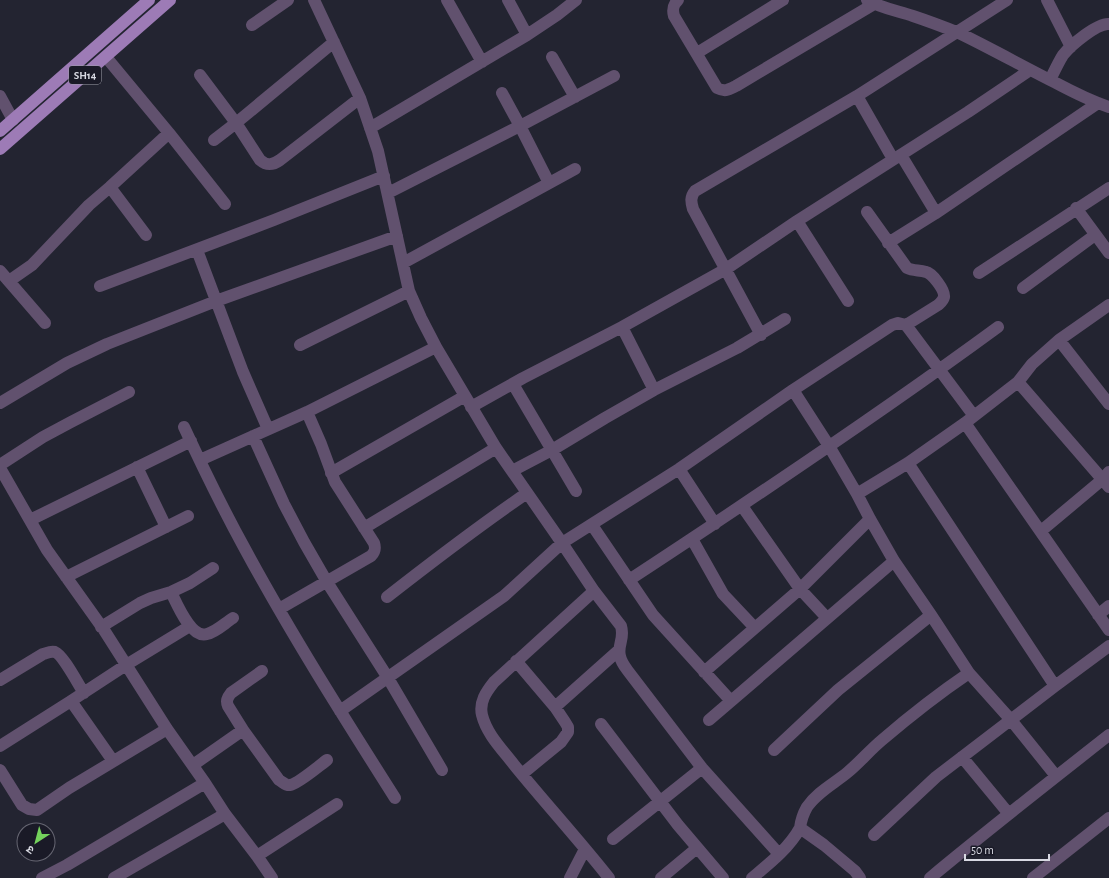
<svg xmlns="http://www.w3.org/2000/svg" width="1109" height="878" viewBox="0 0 1109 878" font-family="'Alegreya Sans','Noto Sans Devanagari',sans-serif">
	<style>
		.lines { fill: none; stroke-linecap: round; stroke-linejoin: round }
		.street { stroke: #61516e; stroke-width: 12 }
		.primary { stroke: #9d7bb6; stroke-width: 12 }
		.labels { text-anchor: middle; stroke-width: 4; stroke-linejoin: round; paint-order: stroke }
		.shield { fill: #1a1a27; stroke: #9fa0aa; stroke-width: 1 }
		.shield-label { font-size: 11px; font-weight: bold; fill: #d8d9e2 }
	</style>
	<rect width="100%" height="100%" fill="#232431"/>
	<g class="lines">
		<path class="street" d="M314,0l46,98 18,53 31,140 12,27 15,29 60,101 66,95 32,48 27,35c4,13 -4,19 -1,30 1,6 5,11 8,15l74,97 77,86
			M447,0l35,62
			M508,0l19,35
			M678,0c-5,5 -6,9 -4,16l43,72c8,4 11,2 19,-2l138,-82
			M867,0c14,8 31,11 46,16 15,5 31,11 46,17 33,16 65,34 97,50 17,9 35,18 53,24
			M1047,0l24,47
			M252,25l36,-25
			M697,53l86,-53
			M106,57l63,76 56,71
			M552,57l23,40
			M200,75l36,48 24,37c7,6 13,5 20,0l80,-62
			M1050,80c4,-8 8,-17 13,-25 8,-10 34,-32 46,-31
			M502,93l18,33 29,57
			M0,96l13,24
			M857,96l36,63
			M370,128l157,-93 30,-20 19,-15
			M214,140l22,-17 98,-81
			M901,155l35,58
			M110,187l36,48
			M388,193l132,-67 94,-50
			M1076,208l33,45
			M867,212l40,56c6,3 12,2 19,4 6,1 19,18 18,25 -1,4 -3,5 -6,8l-32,20
			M797,221l51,80
			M888,243l48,-30 162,-110
			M197,250l46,122 25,57
			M403,263l172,-94
			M0,271l45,52
			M979,273l130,-85
			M9,281l23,-16 57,-60 21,-18 59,-54
			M100,286l174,-66 110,-44
			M1023,288l72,-53
			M622,327l32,63
			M761,335l-68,-126c-2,-7 -3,-12 2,-18l162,-95 150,-96
			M1059,340l50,64
			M300,345l109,-54
			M1018,382l91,105
			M513,384l63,107
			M793,390l36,56 28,48 13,25 24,42 37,54 38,58 42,47 45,56
			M0,403l67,-40 40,-19 109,-43 181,-65
			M471,407l52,-29 99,-51 104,-58 71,-48 171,-109 62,-42
			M965,423l144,207
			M184,427c19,41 39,82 61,122 46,85 98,167 150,249
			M253,436l31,68 20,38 23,40 61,96 54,92
			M200,460l107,-48 129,-65
			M908,463l147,223
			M0,465l43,-28 28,-15 58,-30
			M137,467l29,60
			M0,468l47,82 57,80 63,99 38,54 20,31 32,42 15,22
			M679,469l36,55
			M512,471l40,-21 53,-32 49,-28 83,-42 48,-29
			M331,473l134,-77
			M857,494l51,-31 57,-40 53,-41 14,-18 27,-24 50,-35
			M742,506l58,83 27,29
			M30,520l161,-79
			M592,525l61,90 78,86
			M364,528l132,-80
			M1041,531l62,-52 6,-7
			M692,539l31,55 32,34
			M66,577l122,-61
			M629,580c125,-82 249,-165 369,-253
			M594,591l-100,91c-8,10 -15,20 -12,33 5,20 21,35 33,51 31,38 64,74 94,112
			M171,592c6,12 20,47 36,42 9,-2 18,-11 26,-16
			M387,597c46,-36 92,-71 140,-104
			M279,609l92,-53c4,-4 5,-7 3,-13l-39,-61 -14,-38 -14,-32
			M1098,615l11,-9
			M101,627l39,-24 11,-5 20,-6 19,-9 23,-15
			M516,661l39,46 10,15 3,5v5l-7,10 -39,32
			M262,671l-31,22c-4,5 -5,8 -3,13l15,24 36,50c4,2 7,6 11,5 8,-1 30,-20 37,-25
			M704,672l96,-83 70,-70
			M0,680l43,-26c4,-1 7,-3 12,-2 8,3 23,32 29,41
			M71,701l42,60
			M555,707l64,-57
			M340,711l164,-115 58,-53 117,-74 114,-79 99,-65 6,-2 8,2 68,91
			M709,720l185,-159
			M601,724l77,101 45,53
			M0,746l71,-45 55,-36 64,-39
			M774,750l64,-60 93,-75
			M962,757l47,57
			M193,765l50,-35
			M0,770l22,35 7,4 8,1 32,-22 98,-59
			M800,828c1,-8 3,-14 7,-21 10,-15 28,-24 41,-35 12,-10 22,-22 34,-32 28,-24 56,-46 87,-67
			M874,835l62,-58 119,-91 54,-40
			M613,839l89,-71
			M257,856l80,-52
			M42,878l25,-13 138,-82
			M114,878l111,-64
			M570,878l15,-29
			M661,878l36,-30
			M752,878c18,-15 37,-30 48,-50l24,17 31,26 5,7
			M930,878c59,-49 119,-96 179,-143
			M1033,878l76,-60"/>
		<path class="primary" d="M0,131l149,-131
			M0,149l170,-149"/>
	</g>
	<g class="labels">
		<rect class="shield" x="69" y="66" width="32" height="18" rx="3"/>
		<g class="shield-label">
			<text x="85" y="79">SH14</text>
		</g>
	</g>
	<g transform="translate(36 842) rotate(216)"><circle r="19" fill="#1a1a27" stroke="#666672"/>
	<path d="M0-3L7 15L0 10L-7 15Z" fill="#74d25c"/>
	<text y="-6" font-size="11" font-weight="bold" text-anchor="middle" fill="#d8d9e2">उ</text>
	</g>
	<path d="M965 854v6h84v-6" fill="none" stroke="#d8d9e2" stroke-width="2"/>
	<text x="971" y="854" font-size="12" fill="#d8d9e2" stroke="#1a1a27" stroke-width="3" paint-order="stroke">50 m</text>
</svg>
